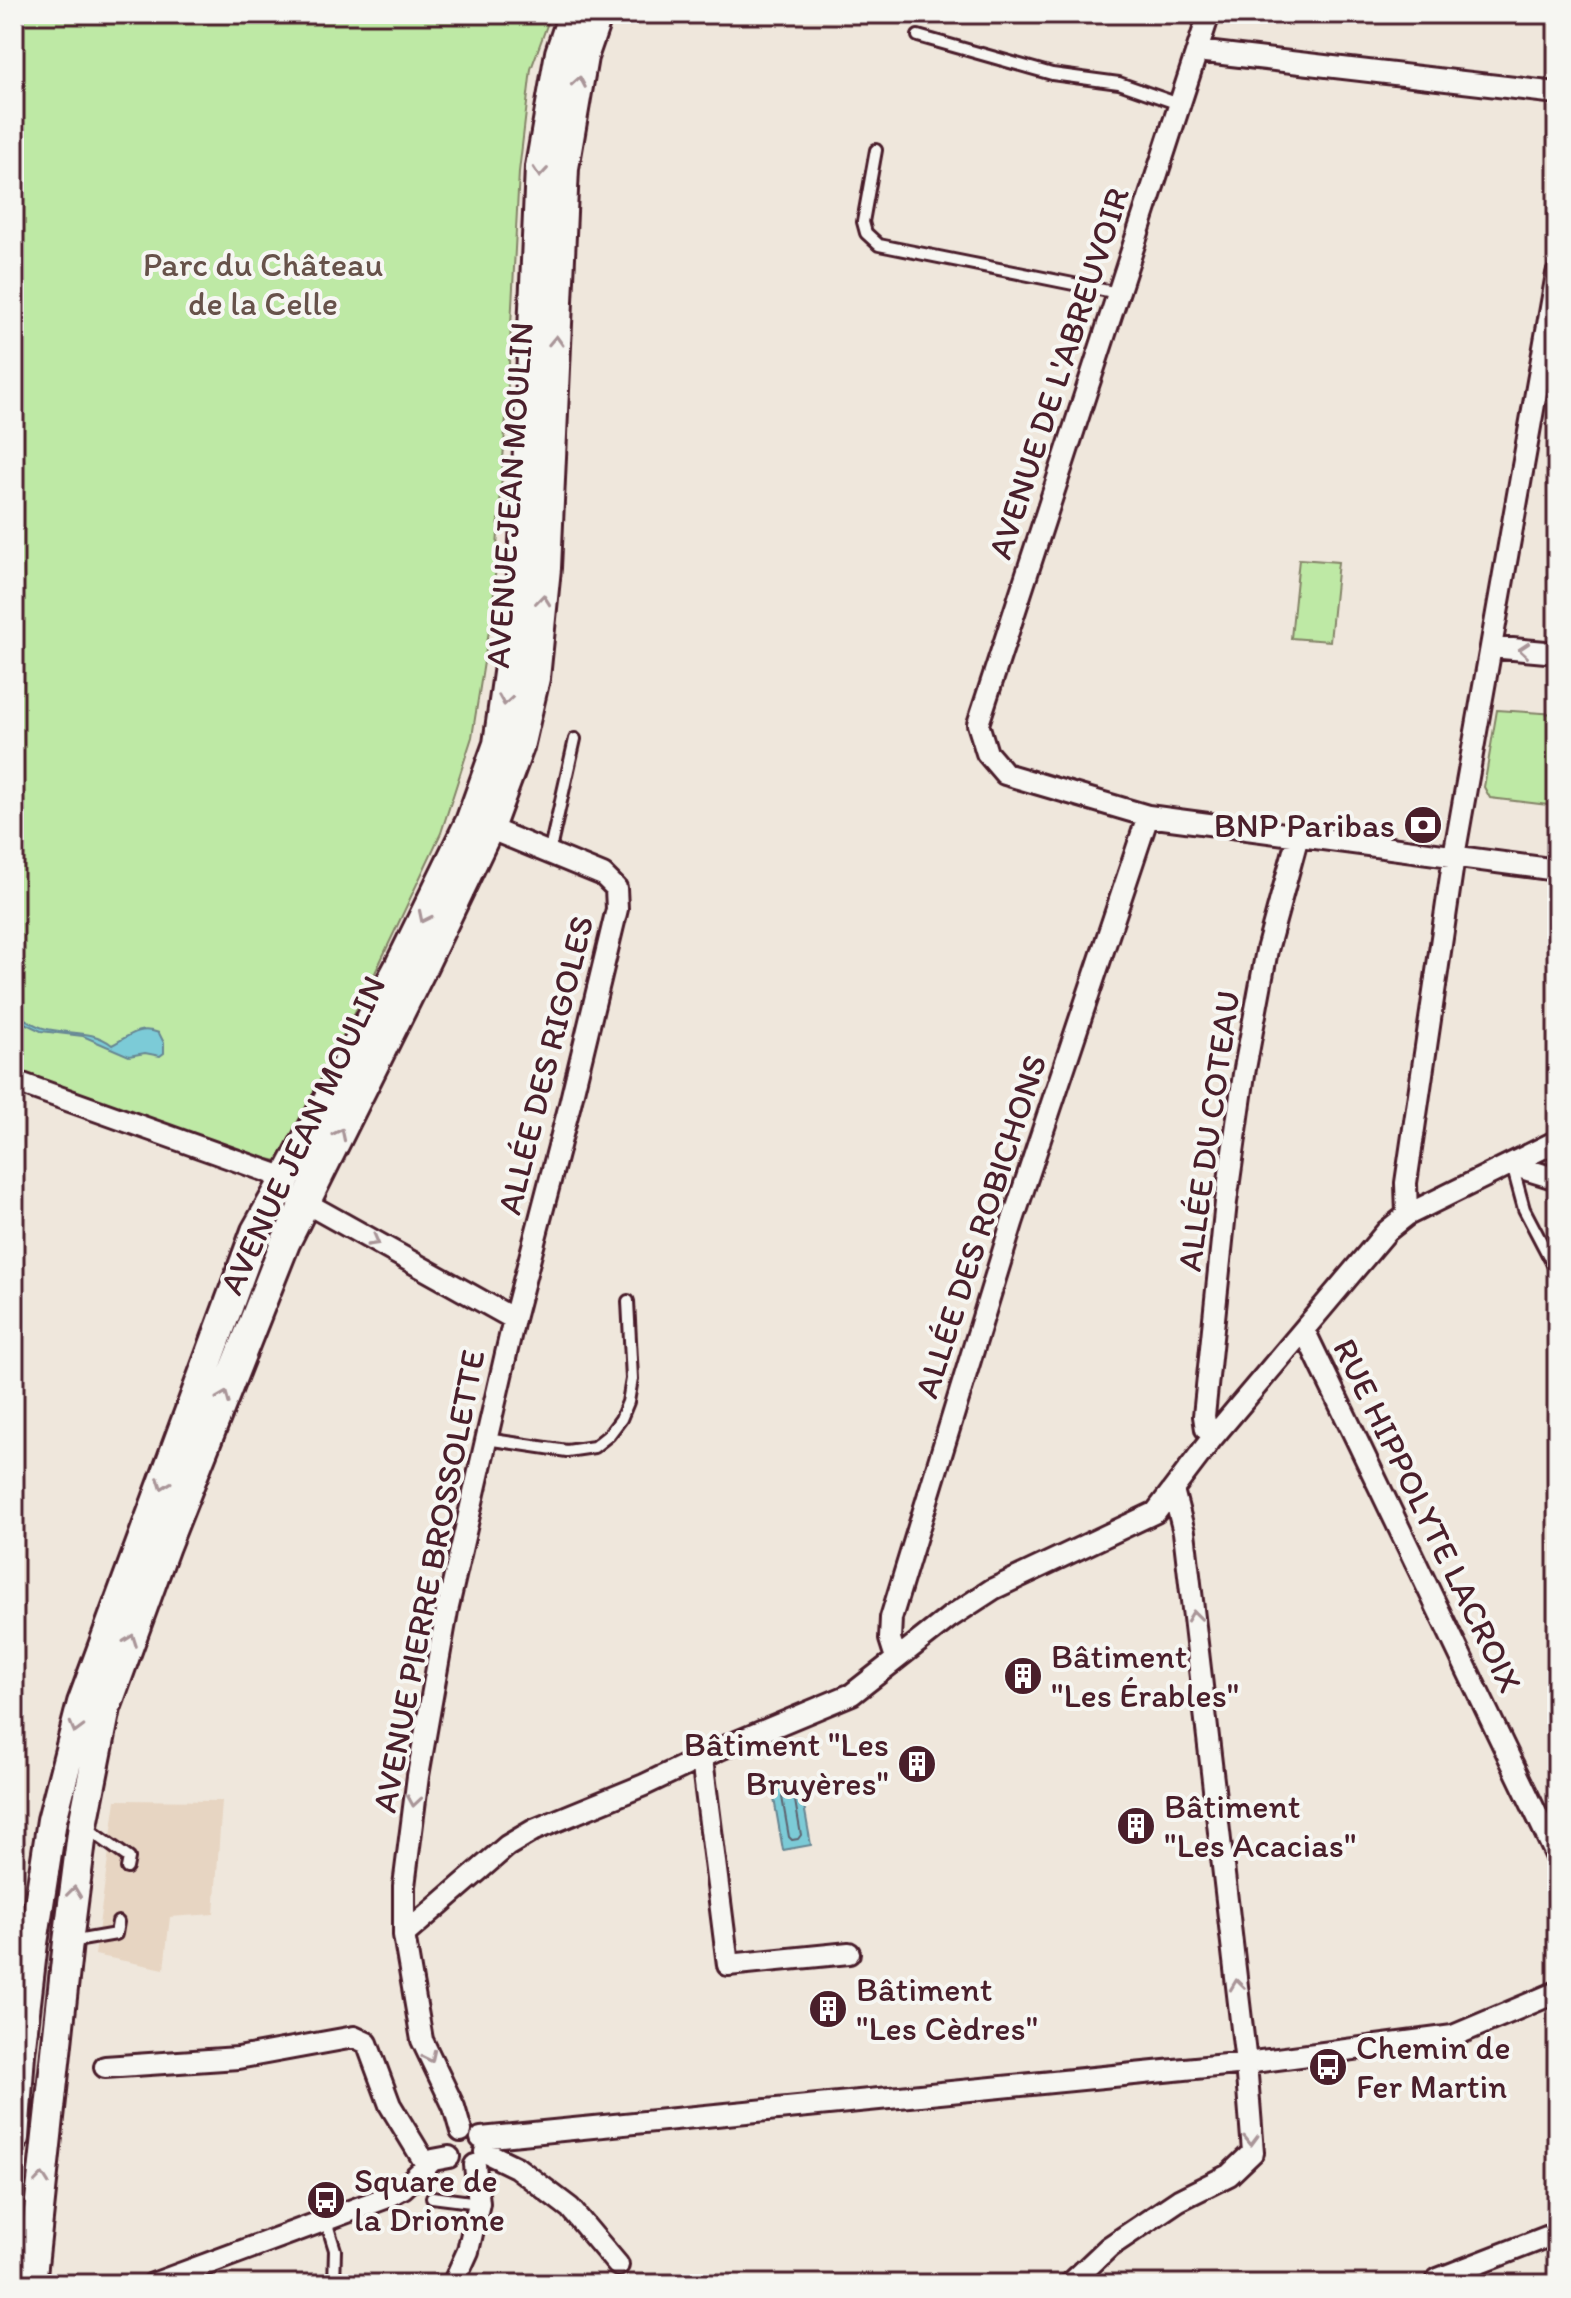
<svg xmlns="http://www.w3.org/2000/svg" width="1571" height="2298" viewBox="0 0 1571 2298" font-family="Itim,sans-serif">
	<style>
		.built { fill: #e7d5c2 }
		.green { fill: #bee9a5; stroke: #848468; stroke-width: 2 }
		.water { fill: #7bcbd7; stroke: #678692; stroke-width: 2 }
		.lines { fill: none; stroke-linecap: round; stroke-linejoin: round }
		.shore { stroke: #5e6470; stroke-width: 2 }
		.service-casing { stroke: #4a1f2b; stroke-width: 16 }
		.minor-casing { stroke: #4a1f2b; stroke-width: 26 }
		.secondary-casing { stroke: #4a1f2b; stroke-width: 34 }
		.service { stroke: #f6f6f2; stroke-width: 10 }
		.minor { stroke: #f6f6f2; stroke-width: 20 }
		.secondary { stroke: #f6f6f2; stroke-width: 28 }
		.oneway { stroke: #a99598 }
		.labels { text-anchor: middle; stroke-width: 8; stroke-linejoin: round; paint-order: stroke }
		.park-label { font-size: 34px; fill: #67524a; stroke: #f6f6f2 }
		.street-label { font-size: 34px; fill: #4a1f2b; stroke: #f6f6f2 }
		.poi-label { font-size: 34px; fill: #4a1f2b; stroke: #f6f6f2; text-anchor: start }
	</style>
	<rect width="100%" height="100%" fill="#efe7dc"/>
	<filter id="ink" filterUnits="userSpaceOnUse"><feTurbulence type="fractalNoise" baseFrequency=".0125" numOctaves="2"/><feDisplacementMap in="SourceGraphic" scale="16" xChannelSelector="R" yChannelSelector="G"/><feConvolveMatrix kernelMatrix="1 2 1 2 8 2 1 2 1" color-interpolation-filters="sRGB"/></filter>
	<g filter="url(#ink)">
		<path class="built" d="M116,1800l106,1 -8,113 -44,3 -6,52 -69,-14z"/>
		<path class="green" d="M14,14h537l-20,55 -12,103 -12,230 -14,204 -21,131 -31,96 -66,140 -96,188 -32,-6 -233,-82z
			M1299,559l39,3 -8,79 -39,-3z
			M1497,710l60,4v92l-67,-8 -6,-11z"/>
		<path class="water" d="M14,1012c9,6 19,13 29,16 24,7 49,1 69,17 17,-9 27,-20 47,-12l5,10v10l-4,3 -15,-3 -16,3 -46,-20 -42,-5 -27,-13z
			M800,1783l11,62 -28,5 -11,-63z"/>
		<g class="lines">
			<path class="shore" d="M785,1793h6l3,2 7,40 -3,4 -6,1 -3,-3 -7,-40z"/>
			<g class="service-casing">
				<path id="service" d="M918,36l134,38 67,9 60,21
					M876,150l-13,72 3,11 13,12 239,48
					M548,852l4,-11 23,-102
					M1512,1165l12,44 33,63
					M486,1439l81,12 27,-4 15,-12 12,-16 7,-17 4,-23 -4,-78
					M87,1828l42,30 -2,10
					M70,1942l46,-8 2,-12
					M432,2197l47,6
					M326,2221l9,29 -1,34"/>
			</g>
			<g class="minor-casing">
				<path id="minor" d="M1209,14l-231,710 9,29 18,21 143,42 409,54
					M1197,51l360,42
					M1491,647l66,6
					M476,823l127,52 13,13 1,21 -47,195 -56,215
					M14,1081l272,97
					M1512,1165l45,14
					M306,1203l208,116 -67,292 -29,165 -14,110v49l18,105 32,67 7,24
					M1407,1215l-1,-32 48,-327 103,-582
					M1304,1330l253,527
					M1213,1437l-7,-8 -2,-13 22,-214 18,-128 23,-124 31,-114
					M896,1658l-6,-19 1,-21 121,-395 136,-407
					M702,1759l26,206 121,-12
					M404,1935l103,-89 27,-16 110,-45 76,-36 132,-55 98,-77 43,-28 163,-77 57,-75 174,-206 20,-16 150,-74
					M105,2067l133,-9 116,-21 13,6 23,62 37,61
					M481,2138l765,-75 207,-27 104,-44
					M485,2152l31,15 54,41 48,57
					M153,2284l232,-86 18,-10 30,-28 16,-3
					M453,2284l15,-33 11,-48 -4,-38
					M1070,2284l39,-37 70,-47 50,-25 24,-23 -7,-89 -62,-531 -11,-42
					M1440,2284l-2,-5 119,-46"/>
			</g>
			<g class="secondary-casing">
				<path id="secondary" d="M14,2138l6,-84 13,-111 19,-123 30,-117 174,-472 30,-53 114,-213 70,-143 28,-78 25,-177 17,-400 20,-114 13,-39
					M31,2284l37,-342 15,-117 23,-117 59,-162 120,-303 136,-273 68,-142 30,-81 16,-69 11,-110 18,-400 19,-111 15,-43"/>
			</g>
			<use href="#service" class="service"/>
			<use href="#minor" class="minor"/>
			<use href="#secondary" class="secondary"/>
		</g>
		<defs><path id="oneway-chevron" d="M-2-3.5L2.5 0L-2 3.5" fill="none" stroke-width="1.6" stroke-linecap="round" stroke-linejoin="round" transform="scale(2)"/></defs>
		<g class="oneway">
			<use href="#oneway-chevron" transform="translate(579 82) rotate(-80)"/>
			<use href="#oneway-chevron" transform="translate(540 172) rotate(95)"/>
			<use href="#oneway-chevron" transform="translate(556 341) rotate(-88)"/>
			<use href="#oneway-chevron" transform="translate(543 600) rotate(-84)"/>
			<use href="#oneway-chevron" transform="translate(1524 650) rotate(-175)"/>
			<use href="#oneway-chevron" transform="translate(505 700) rotate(99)"/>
			<use href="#oneway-chevron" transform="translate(424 917) rotate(116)"/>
			<use href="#oneway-chevron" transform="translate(340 1134) rotate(-64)"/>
			<use href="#oneway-chevron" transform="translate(374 1241) rotate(29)"/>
			<use href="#oneway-chevron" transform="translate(224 1397) rotate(-68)"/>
			<use href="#oneway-chevron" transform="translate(163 1484) rotate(110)"/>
			<use href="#oneway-chevron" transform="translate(1194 1616) rotate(-97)"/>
			<use href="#oneway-chevron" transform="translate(131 1640) rotate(-70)"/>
			<use href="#oneway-chevron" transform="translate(76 1728) rotate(105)"/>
			<use href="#oneway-chevron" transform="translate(414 1801) rotate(99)"/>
			<use href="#oneway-chevron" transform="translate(74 1892) rotate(-83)"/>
			<use href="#oneway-chevron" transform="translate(1237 1985) rotate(-97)"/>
			<use href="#oneway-chevron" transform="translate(430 2057) rotate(64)"/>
			<use href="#oneway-chevron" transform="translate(1251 2140) rotate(89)"/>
			<use href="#oneway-chevron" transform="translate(42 2179) rotate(-84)"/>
		</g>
	</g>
	<defs>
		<g id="bank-disc" transform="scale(2)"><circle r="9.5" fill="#4a1f2b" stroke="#f6f6f2"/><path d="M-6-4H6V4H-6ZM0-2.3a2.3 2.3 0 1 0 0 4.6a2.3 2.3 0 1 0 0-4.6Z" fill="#fff"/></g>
		<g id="building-disc" transform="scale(2)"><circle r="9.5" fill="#4a1f2b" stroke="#f6f6f2"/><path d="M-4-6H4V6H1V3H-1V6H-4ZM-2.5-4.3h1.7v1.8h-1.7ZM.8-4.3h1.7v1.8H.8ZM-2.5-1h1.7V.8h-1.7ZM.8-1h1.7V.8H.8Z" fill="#fff"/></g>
		<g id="bus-disc" transform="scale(2)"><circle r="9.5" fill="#4a1f2b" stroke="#f6f6f2"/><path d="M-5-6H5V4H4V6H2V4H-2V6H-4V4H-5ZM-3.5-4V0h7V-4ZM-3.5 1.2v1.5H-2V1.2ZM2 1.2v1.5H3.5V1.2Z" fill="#fff"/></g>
	</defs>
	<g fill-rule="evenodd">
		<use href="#bank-disc" x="1423" y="825"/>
		<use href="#building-disc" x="1023" y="1676"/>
		<use href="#building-disc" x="917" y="1764"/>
		<use href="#building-disc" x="1136" y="1826"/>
		<use href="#building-disc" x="828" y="2009"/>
		<use href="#bus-disc" x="1328" y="2067"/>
		<use href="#bus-disc" x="326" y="2200"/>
	</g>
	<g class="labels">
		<g class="park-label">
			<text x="263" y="276">Parc du Château<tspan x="263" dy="39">de la Celle</tspan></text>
		</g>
		<g class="street-label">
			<text transform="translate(1058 373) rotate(-72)" y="12">AVENUE DE L'ABREUVOIR</text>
			<text transform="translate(509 495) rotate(-86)" y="12">AVENUE JEAN MOULIN</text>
			<text transform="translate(545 1065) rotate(-76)" y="12">ALLÉE DES RIGOLES</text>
			<text transform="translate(1208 1131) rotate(-82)" y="12">ALLÉE DU COTEAU</text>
			<text transform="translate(302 1135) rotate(-65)" y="12">AVENUE JEAN MOULIN</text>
			<text transform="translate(980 1226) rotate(-72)" y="12">ALLÉE DES ROBICHONS</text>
			<text transform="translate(1428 1515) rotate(64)" y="12">RUE HIPPOLYTE LACROIX</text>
			<text transform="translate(428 1581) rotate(-79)" y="12">AVENUE PIERRE BROSSOLETTE</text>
		</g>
		<g class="poi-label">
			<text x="1395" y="837" text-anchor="end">BNP Paribas</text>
			<text x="1051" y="1668">Bâtiment<tspan x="1051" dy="39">"Les Érables"</tspan></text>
			<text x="889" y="1756" text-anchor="end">Bâtiment "Les<tspan x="889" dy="39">Bruyères"</tspan></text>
			<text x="1164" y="1818">Bâtiment<tspan x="1164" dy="39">"Les Acacias"</tspan></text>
			<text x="856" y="2001">Bâtiment<tspan x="856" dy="39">"Les Cèdres"</tspan></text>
			<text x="1356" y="2059">Chemin de<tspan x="1356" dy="39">Fer Martin</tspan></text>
			<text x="354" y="2192">Square de<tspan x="354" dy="39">la Drionne</tspan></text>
		</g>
	</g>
	<rect width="1571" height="2298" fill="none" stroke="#f6f6f2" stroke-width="48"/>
	<rect x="24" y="24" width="1523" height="2250" fill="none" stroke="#4a1f2b" stroke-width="3" filter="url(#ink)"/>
</svg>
